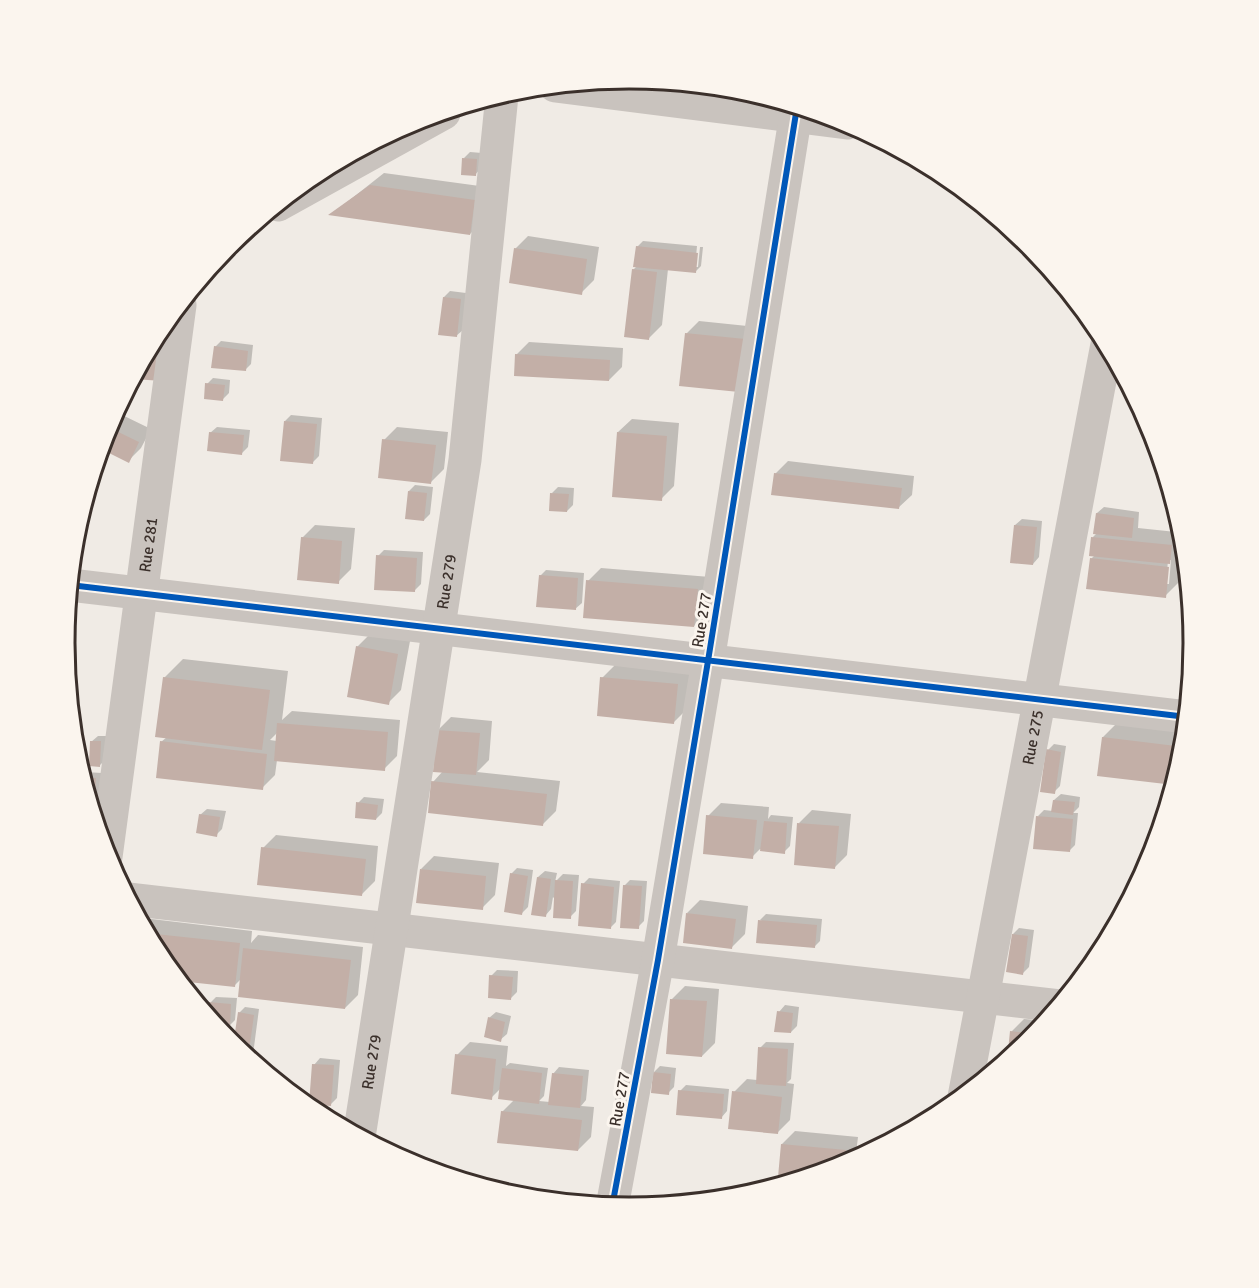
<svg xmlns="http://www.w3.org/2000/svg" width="1259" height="1288" viewBox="0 0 1259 1288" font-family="Signika,sans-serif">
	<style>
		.shadow { fill: #0003; fill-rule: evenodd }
		.building { fill: #c3afa7 }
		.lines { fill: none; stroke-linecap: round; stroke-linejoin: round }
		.street { stroke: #c9c3be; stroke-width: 33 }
		.cycleway-casing { stroke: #fbf5ee; stroke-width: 10 }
		.cycleway { stroke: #0057b8; stroke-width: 6 }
		.labels { text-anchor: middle; stroke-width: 6; stroke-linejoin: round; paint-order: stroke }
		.street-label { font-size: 16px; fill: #3b302b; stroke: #fbf5ee }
		.rim { fill: none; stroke: #3b302b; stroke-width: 3 }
	</style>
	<rect width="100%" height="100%" fill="#f0ebe5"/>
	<path class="shadow" d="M470,152l12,1 -1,15 -6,7 -11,-17z
		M384,173l103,14 -4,34 -13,13 -138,-20z
		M528,236l71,11 -5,33 -13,13 -66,-44z
		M643,241l54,5 -2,21h3l2,-20h3l-2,19 -6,6 -27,-3 -6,56 -13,13 -16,-68 4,-4v-19z
		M450,291l16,2 -3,37 -7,6 -12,-39z
		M699,321l58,6 -5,50 -66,-43z
		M221,341l32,4 -2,19 -6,6 -30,-23z
		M529,342l94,6 -1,19 -13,13 -93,-25z
		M213,378l17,2 -1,13 -6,6 -16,-15z
		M116,412l35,17 -10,19 -13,13 -27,-13z
		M291,415l31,3 -3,38 -6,6 -28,-41z
		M632,419l47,4 -5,63 -13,13 -43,-67z
		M217,427l33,3 -2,17 -6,6 -32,-20z
		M397,427l51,5 -4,37 -13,13 -47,-42z
		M788,461l126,15 -2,19 -14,13 -123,-34z
		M415,485l18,2 -3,27 -6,6 -15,-29z
		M558,487l16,1 -1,17 -6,6 -15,-18z
		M1104,507l35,5 -1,16 38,4 2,-18 6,25 -2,10 -5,5 4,1 -3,28 -13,13 -74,-37 4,-4 -2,-18 4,-4v-20zM1168,560h3l-2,24h-3z
		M1022,519l20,2 -3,36 -6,7 -18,-39z
		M315,525l40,3 -4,41 -13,13 -36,-44z
		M384,550l39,2 -2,32 -6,6 -37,-34z
		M601,568l109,9 -3,36 -13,13 -106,-45z
		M546,570l38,3 -2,30 -7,6 -35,-33z
		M1191,609l2,17 -3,2 -5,-14z
		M1193,628l1,16v8l-8,-17z
		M370,634l40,7 -9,49 -13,13 -31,-56z
		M183,659l105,12 -6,49 10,-9 108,9 -3,36 -13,13 -107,-9 -2,15 -13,13 -101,-46 6,-5 -3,-59zM278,732l-1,9 -7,-1z
		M615,665l75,7 -3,37 -13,13 -72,-44z
		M451,717l41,4 -3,39 -12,12 83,9 -4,30 -13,13 -110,-42 10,-11 -5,-41z
		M1116,724l70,9 -2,22 -9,29 -76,-9 4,-38z
		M98,736h9l-1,23 -6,6 -9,-23z
		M1054,744l12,2 -6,40 -6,6 -6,-42z
		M85,772l17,1 -1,66 -19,-64z
		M1061,794l19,3 -1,10 -6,6h5l-3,32 -6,6 -31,-35 6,-6 9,1 1,-11z
		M364,797l20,2 -2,14 -6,6 -18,-16z
		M721,803l48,4 -1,12 3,-4 22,2 -3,29 -6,6 -24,-3 -8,8 -44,-41z
		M207,809l19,2 -4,18 -6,6 -16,-20z
		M812,810l39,4 -4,41 -13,13 -35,-45z
		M276,835l102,11 -3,35 -13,13 -99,-46z
		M434,856l65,7 -4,32 -13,13 -61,-39z
		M517,868l16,2 -5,37 -6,6 -11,-39z
		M545,871l12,2 -2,9 8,-8 16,1 -3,36 -6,6 -17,-20 -2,12 -6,7 -7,-39z
		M589,878l31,3 -4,41 -6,6 -27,-44z
		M630,880l17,1 -3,40 -6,6 -14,-41z
		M700,900l48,6 -3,28 -13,13 -45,-34z
		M766,914l56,5 -2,22 -6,6 -54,-27z
		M143,918l109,13 -1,12 7,-8 105,12 -5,48 -13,13 -103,-30 -8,8 -57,-7 -17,-21 -20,-37z
		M1019,928l15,2 -5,37 -6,6 -10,-39z
		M497,970l21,1 -1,21 -6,6 -20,-22z
		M685,986l34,3 -4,54 -13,13 -30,-57z
		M216,997l21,1 -2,22 -6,6 -19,-23z
		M785,1005l14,2 -2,19 -6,6 -12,-20z
		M245,1007l14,2 -7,53 -18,-15 5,-34z
		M496,1012l15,4 -4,18 -7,6 -11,-22z
		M1024,1019l23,2 -18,23 -20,16 2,-28z
		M470,1042l38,4 -2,20 4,-3 38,5 -4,28 -5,5 11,1 3,-28 6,-7 30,3 -3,30 -5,6 13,1 -3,30 -13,13 -76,-38 12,-12 -13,-12 -10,10 -34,-43z
		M766,1042l28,1 -3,36 -4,4 7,1 -4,36 -13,13 -43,-41 13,-13 10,1 3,-32z
		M320,1058l20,2 -3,38 -6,6 -17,-39z
		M660,1066l16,2 -2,19 -6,6 -14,-21z
		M686,1085l43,4 -2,22 -6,7 -41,-27z
		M795,1131l63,6 -3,24 -50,17 -26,-2 3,-32z"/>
	<path class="building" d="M462,158l15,1 -1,17 -15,-1z
		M370,185l105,15 -5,35 -142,-20z
		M636,246l62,7 -2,20 -63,-6z
		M514,248l73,11 -5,36 -73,-12z
		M632,269l25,3 -8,68 -25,-3z
		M443,297l18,2 -4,38 -19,-2z
		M685,333l60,6 -6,53 -60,-6z
		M156,337h9l-3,44 -28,-2z
		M214,346l34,5 -2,20 -35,-3z
		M515,354l95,6 -1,21 -95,-5z
		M205,383l20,2 -2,16 -19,-2z
		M284,421l33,3 -4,40 -33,-3z
		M108,427l31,15 -10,21 -28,-14z
		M209,432l35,3 -2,20 -35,-4z
		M617,432l50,4 -5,65 -50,-4z
		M382,439l54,6 -5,39 -53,-6z
		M774,473l128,15 -3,21 -128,-14z
		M408,491l19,2 -3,28 -19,-2z
		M550,493l19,1 -2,18 -18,-1z
		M1176,511l8,23v6l-10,-1z
		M1096,513l38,5 -2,20 -39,-4z
		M1014,525l23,2 -4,38 -23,-2z
		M301,537l41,4 -3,43 -42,-4z
		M1091,537l81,8 -2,19 -81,-8z
		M376,555l41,3 -2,34 -41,-2z
		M1090,558l79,9 -3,31 -80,-9z
		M539,575l39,3 -2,32 -40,-3z
		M586,580l112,9 -4,38 -111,-9z
		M1184,614h8l-1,16 -8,-1z
		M1185,634l9,1v18l-11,-1z
		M356,646l42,8 -9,51 -42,-8z
		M163,677l107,13 -8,60 -107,-13z
		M600,677l78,7 -4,40 -77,-8z
		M277,723l111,9 -3,39 -111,-10z
		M436,730l44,3 -4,42 -43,-3z
		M1102,737l82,10 -10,38 -77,-9z
		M90,741h11l-1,26 -11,-1z
		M160,741l107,13 -4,36 -107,-12z
		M1046,749l15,3 -6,42 -15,-2z
		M82,777l14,1 -2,36h-1z
		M431,781l116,13 -4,32 -115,-13z
		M1053,800l22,2 -2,13 -22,-3z
		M356,802l22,3 -2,15 -21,-2z
		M199,814l21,3 -3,20 -21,-4z
		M706,815l51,5 -4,39 -50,-5z
		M1036,816l37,3 -3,33 -37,-3z
		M764,821l23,2 -2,31 -25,-3z
		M797,823l42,3 -4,43 -41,-4z
		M261,847l105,12 -4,37 -105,-11z
		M420,869l66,7 -3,34 -67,-7z
		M510,873l18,3 -6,39 -18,-3z
		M537,877l14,2 -5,38 -15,-2z
		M555,880l18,1 -2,38 -18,-1z
		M581,883l33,4 -3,42 -33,-3z
		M623,885l19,1 -3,43 -19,-1z
		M686,913l50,6 -4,30 -49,-6z
		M758,920l59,5 -2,23 -59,-5z
		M146,933l94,10 -5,44 -56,-6 -19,-23z
		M1012,934l16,2 -5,39 -17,-3z
		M243,948l108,12 -6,49 -107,-12z
		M489,975l24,2 -2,23 -23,-2z
		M670,999l37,2 -5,56 -36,-3z
		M208,1002l23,2 -1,24 -14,-1 -9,-11z
		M777,1011l16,2 -2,20 -17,-1z
		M238,1012l16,3 -6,43 -15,-12z
		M488,1017l17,5 -4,20 -17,-5z
		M1010,1031l27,3 -30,27z
		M758,1047l30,2 -2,37 -30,-2z
		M455,1054l41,5 -4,41 -41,-6z
		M312,1064l22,1 -3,41 -22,-2z
		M502,1068l40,5 -3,31 -41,-5z
		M653,1072l18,2 -2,21 -18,-2z
		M552,1073l31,3 -3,32 -32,-3z
		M678,1090l46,4 -2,25 -46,-4z
		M732,1091l50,6 -4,37 -50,-5z
		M501,1111l81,9 -4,31 -81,-8z
		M781,1144l65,6 -2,17 -43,12 -23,-2z"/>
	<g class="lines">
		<g class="street">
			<path d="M555,86l292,37"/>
			<path d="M278,205l166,-92"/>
			<path d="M70,585l1117,132"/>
			<path id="s1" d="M106,857l74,-552"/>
			<path d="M128,899l932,107"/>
			<path id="s2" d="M964,1097l143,-753"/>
			<path id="s3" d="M359,1137l106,-677 37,-365"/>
			<path d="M612,1207l46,-247 50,-299 89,-554"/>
		</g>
		<g class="cycleway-casing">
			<path id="cycleway" d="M70,585l1117,132
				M612,1207l46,-247 50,-299 89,-554"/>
		</g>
		<use href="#cycleway" class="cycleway"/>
	</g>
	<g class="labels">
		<g class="street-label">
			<text dy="6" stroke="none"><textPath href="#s1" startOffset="315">Rue 281</textPath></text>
			<text dy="6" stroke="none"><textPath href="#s3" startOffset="562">Rue 279</textPath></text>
			<text transform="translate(701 620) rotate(-81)" y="6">Rue 277</text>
			<text dy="6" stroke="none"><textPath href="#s2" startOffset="366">Rue 275</textPath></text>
			<text dy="6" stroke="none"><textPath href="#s3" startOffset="76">Rue 279</textPath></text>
			<text transform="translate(619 1099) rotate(-80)" y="6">Rue 277</text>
		</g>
	</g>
	<path d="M0 0H1259V1288H0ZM75 643a554 554 0 1 1 1108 0a554 554 0 1 1-1108 0Z" fill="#fbf5ee" fill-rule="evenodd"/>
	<path class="rim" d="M75 643a554 554 0 1 1 1108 0a554 554 0 1 1-1108 0Z"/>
</svg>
